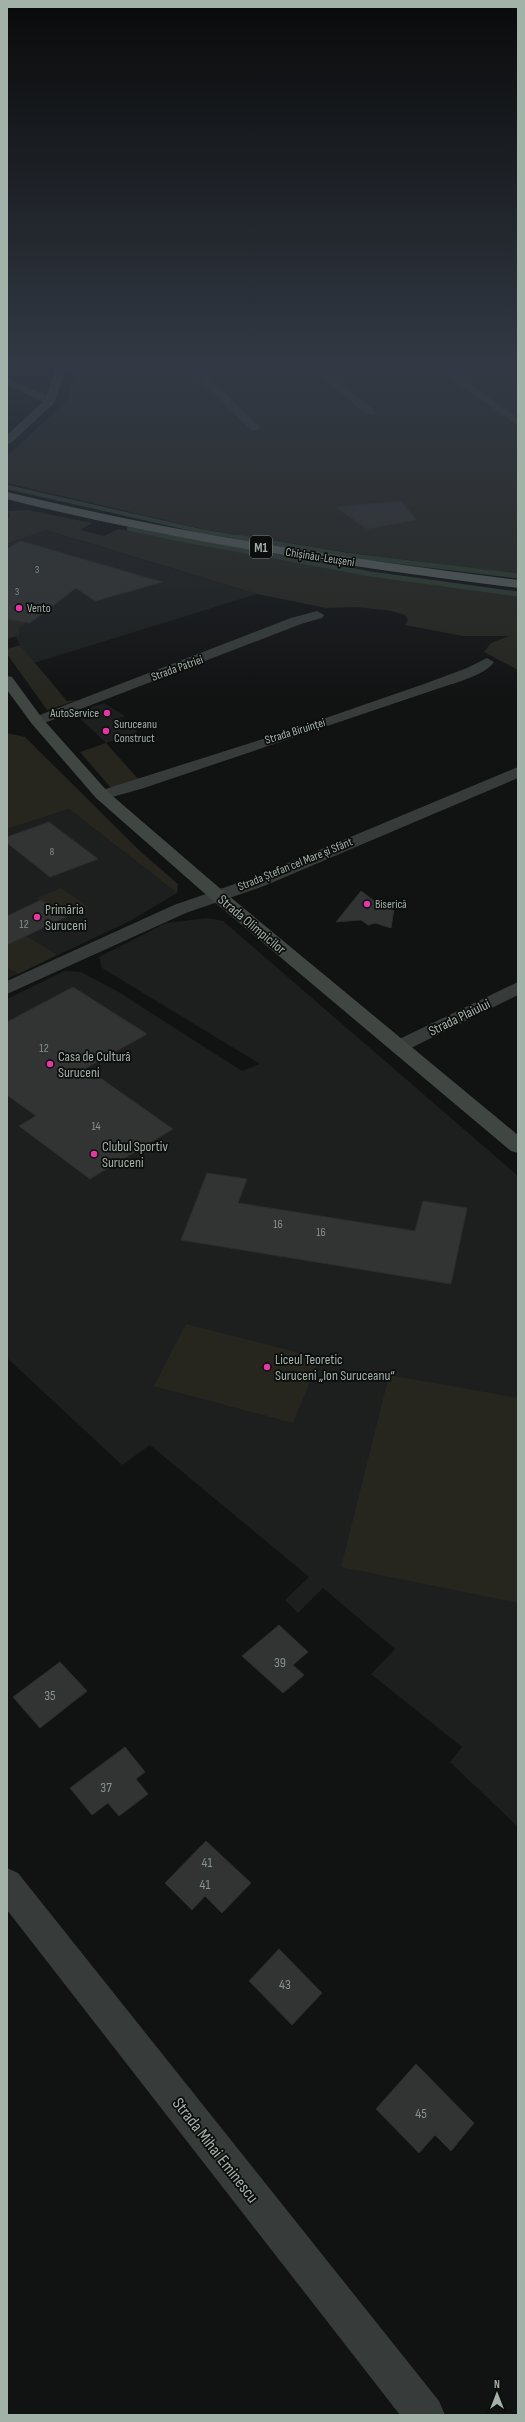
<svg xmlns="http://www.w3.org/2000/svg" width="525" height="2422" viewBox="0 0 525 2422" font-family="'Sofia Sans Condensed',sans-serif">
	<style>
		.built { fill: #1d1f1e }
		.green { fill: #26261f }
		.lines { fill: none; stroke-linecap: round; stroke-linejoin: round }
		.stream-far1 { stroke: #2d3c2f; stroke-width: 4 }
		.stream { stroke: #2d3c2f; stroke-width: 5 }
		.building { fill: #313432; stroke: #2b2e2d }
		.minor { fill: #373c3a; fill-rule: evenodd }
		.secondary { fill: #404743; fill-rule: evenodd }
		.trunk { fill: #565e5a; fill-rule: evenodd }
		.poi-dot { fill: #e338a2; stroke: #0c0d0d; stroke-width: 1.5 }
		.labels { text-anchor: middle; stroke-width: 3.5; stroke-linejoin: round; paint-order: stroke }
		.far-number-label { font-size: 10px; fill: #86928b }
		.far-street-label { font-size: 12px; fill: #a3b2a9; stroke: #0c0d0d }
		.far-poi-label { font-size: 12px; fill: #a3b2a9; stroke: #0c0d0d; text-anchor: start }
		.number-label { font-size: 12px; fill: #86928b }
		.shield { fill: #0c0d0d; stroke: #76807a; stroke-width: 1 }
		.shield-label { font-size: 13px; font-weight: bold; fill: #a3b2a9 }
		.poi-label { font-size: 14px; fill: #a3b2a9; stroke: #0c0d0d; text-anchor: start }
		.street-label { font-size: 14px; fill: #a3b2a9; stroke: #0c0d0d }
		.near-number-label { font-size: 14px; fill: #86928b }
		.near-street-label { font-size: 17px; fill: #a3b2a9; stroke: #0c0d0d }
	</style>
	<rect width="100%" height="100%" fill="#111212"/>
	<path class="built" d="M46,530l38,12 173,52 -223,69 -14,-18 -13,-25v-76z
		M104,703l21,13 -6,2 19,14 -32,11 -32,-30z
		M69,809l108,84 -47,28 -123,58v-150z
		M208,918l15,3 295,255v651l-68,-65 12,-15 -91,-73 24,-25 -72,-61 -25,25 -13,-13 24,-23 -159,-132 -28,20 -115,-107v-359l57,-28 17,1 36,19 125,80 18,-7 -158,-96 -3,-11 67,-34z"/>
	<path class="green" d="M77,363h441v211l-172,-22 -143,-23 -196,-46v-27l61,-56z
		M28,510l64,13 -12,7 24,6 14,-7 8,1 128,25 94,16 170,21v78l-34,-18 7,-9 18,-7h-46l-58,-11 3,-5 -3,-5 -13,-4 -35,-4 -31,1 -69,-14 -211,-64 -39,14v-26l3,-1 -2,-6z
		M7,582l21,40 -9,6v7l-12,4z
		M20,645l47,56 11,-1 -31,10 -40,-56v-5z
		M7,733l18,4 116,115 37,32 -1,9 -108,-84 -62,20z
		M106,743l34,38 -29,7 -31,-36z
		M61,888l28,19 -23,10 -30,-19z
		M26,936l31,19 -39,19 -11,-7v-22z
		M186,1324l134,34 -27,65 -139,-37z
		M389,1375l129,23v205l-177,-36z"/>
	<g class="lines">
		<path class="stream-far1" d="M7,487l194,44 42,7
			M129,529l45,9"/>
		<path class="stream" d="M169,537l202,37 147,20
			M237,537l109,18 172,21"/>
	</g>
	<path class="building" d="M401,501l16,19 -50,9 -32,-22z
		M20,541l142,41 -67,19 -19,-13 -46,35 -23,-4v-70z
		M49,822l49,37 -48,18 -43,-34v-6z
		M361,891l12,9 12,2 9,7 -3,19 -16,-5 -7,2 -7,-5 -25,2z
		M41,900l25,17 -59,28v-29z
		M73,987l74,47 -61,34 87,61 -83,50 -71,-53 17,-10 -29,-21v-73z
		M207,1173l40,6 -9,24 177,28 8,-30 44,7 -16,76 -270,-44z
		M279,1625l29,27 -15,13 11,10 -21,18 -41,-37z
		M60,1662l27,29 -47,37 -27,-31z
		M125,1747l20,25 -9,7 12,15 -29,22 -11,-13 -16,12 -22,-27z
		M206,1841l45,42 -29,30 -17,-17 -13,14 -27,-27z
		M279,1949l43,44 -30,32 -43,-44z
		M416,2064l58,59 -23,28 -16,-16 -16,18 -43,-44z"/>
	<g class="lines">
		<path class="minor" d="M183,363h11l65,63v4h-8z
			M306,363h11l57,47v4h-8z
			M429,363h12l77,55v8z
			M7,378l47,21 1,2 -1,2h-8l-39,-18z
			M317,611l7,4 -2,3 -21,6 -259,100 -5,1 -7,-4 2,-3 259,-100z
			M487,658l7,4c-9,14 -44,22 -60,28l-290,98 -42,12 -8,-5 2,-3 195,-62 133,-46 43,-16z
			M518,767v11l-254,108 -78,27 -179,81v-13l167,-76 78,-27z
			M518,982v13l-111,55 -7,2 -7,-2 -3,-4 3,-4z
			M7,1868l11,5 421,528 6,14h-45l-393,-505z"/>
		<path class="secondary" d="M58,363h10l-14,40 -43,40 -4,1v-9l38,-35z
			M7,676l5,1 30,41 66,74 115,99 295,244v18l-7,-2 -300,-252 -115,-101 -64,-74 -25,-34z"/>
		<path class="trunk" d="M7,492c168,41 340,67 511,88v8c-165,-20 -330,-45 -492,-84l-19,-5z"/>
	</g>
	<linearGradient id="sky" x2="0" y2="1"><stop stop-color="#090a0a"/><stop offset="0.52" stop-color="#323944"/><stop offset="1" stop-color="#323944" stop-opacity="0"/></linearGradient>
	<rect width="525" height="702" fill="url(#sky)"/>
	<g class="poi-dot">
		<circle cx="19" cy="608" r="4"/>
		<circle cx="107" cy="713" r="4"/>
		<circle cx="106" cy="731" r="4"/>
		<circle cx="367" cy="904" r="4"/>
		<circle cx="37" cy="917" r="4"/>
		<circle cx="50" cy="1064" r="4"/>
		<circle cx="94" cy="1154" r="4"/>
		<circle cx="267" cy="1367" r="4"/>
	</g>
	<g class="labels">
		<g class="far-number-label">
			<text x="37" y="573">3</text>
			<text x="17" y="595">3</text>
			<text x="52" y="855">8</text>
		</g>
		<g class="far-street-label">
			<text transform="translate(320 557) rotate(9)" y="4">Chișinău-Leușeni</text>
			<text transform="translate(177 668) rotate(-20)" y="4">Strada Patriei</text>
			<text transform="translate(295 731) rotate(-17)" y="4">Strada Biruinței</text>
			<text transform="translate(295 864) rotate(-22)" y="4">Strada Ștefan cel Mare și Sfânt</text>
		</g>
		<g class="far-poi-label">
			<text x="27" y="612">Vento</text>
			<text x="99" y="717" text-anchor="end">AutoService</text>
			<text x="114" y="728">Suruceanu<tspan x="114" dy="14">Construct</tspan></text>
			<text x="375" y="908">Biserică</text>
		</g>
		<g class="number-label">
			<text x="24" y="928">12</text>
			<text x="44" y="1052">12</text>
			<text x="96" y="1130">14</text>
			<text x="278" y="1228">16</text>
			<text x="321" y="1236">16</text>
		</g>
		<rect class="shield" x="250" y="536" width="22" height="22" rx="3"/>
		<g class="shield-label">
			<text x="261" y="552">M1</text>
		</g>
		<g class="poi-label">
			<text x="45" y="914">Primăria<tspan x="45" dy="16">Suruceni</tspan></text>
			<text x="58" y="1061">Casa de Cultură<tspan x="58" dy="16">Suruceni</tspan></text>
			<text x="102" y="1151">Clubul Sportiv<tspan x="102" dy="16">Suruceni</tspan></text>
			<text x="275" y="1364">Liceul Teoretic<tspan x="275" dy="16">Suruceni „Ion Suruceanu“</tspan></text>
		</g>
		<g class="street-label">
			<text transform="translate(252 924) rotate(40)" y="5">Strada Olimpicilor</text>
			<text transform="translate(459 1017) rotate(-26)" y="5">Strada Plaiului</text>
		</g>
		<g class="near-number-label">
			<text x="280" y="1667">39</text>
			<text x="50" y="1700">35</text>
			<text x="106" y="1792">37</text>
			<text x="207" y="1867">41</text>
			<text x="205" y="1889">41</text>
			<text x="285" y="1989">43</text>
			<text x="421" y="2118">45</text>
		</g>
		<g class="near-street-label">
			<text transform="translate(216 2150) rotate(52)" y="6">Strada Mihai Eminescu</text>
		</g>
	</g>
	<rect width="525" height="2422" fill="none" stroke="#a3b2a9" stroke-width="16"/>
	<g transform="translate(497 2394)" stroke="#0c0d0d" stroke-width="3" paint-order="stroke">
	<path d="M0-3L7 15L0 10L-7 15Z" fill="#a3b2a9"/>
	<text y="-6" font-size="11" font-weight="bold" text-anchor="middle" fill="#a3b2a9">N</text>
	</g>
</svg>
